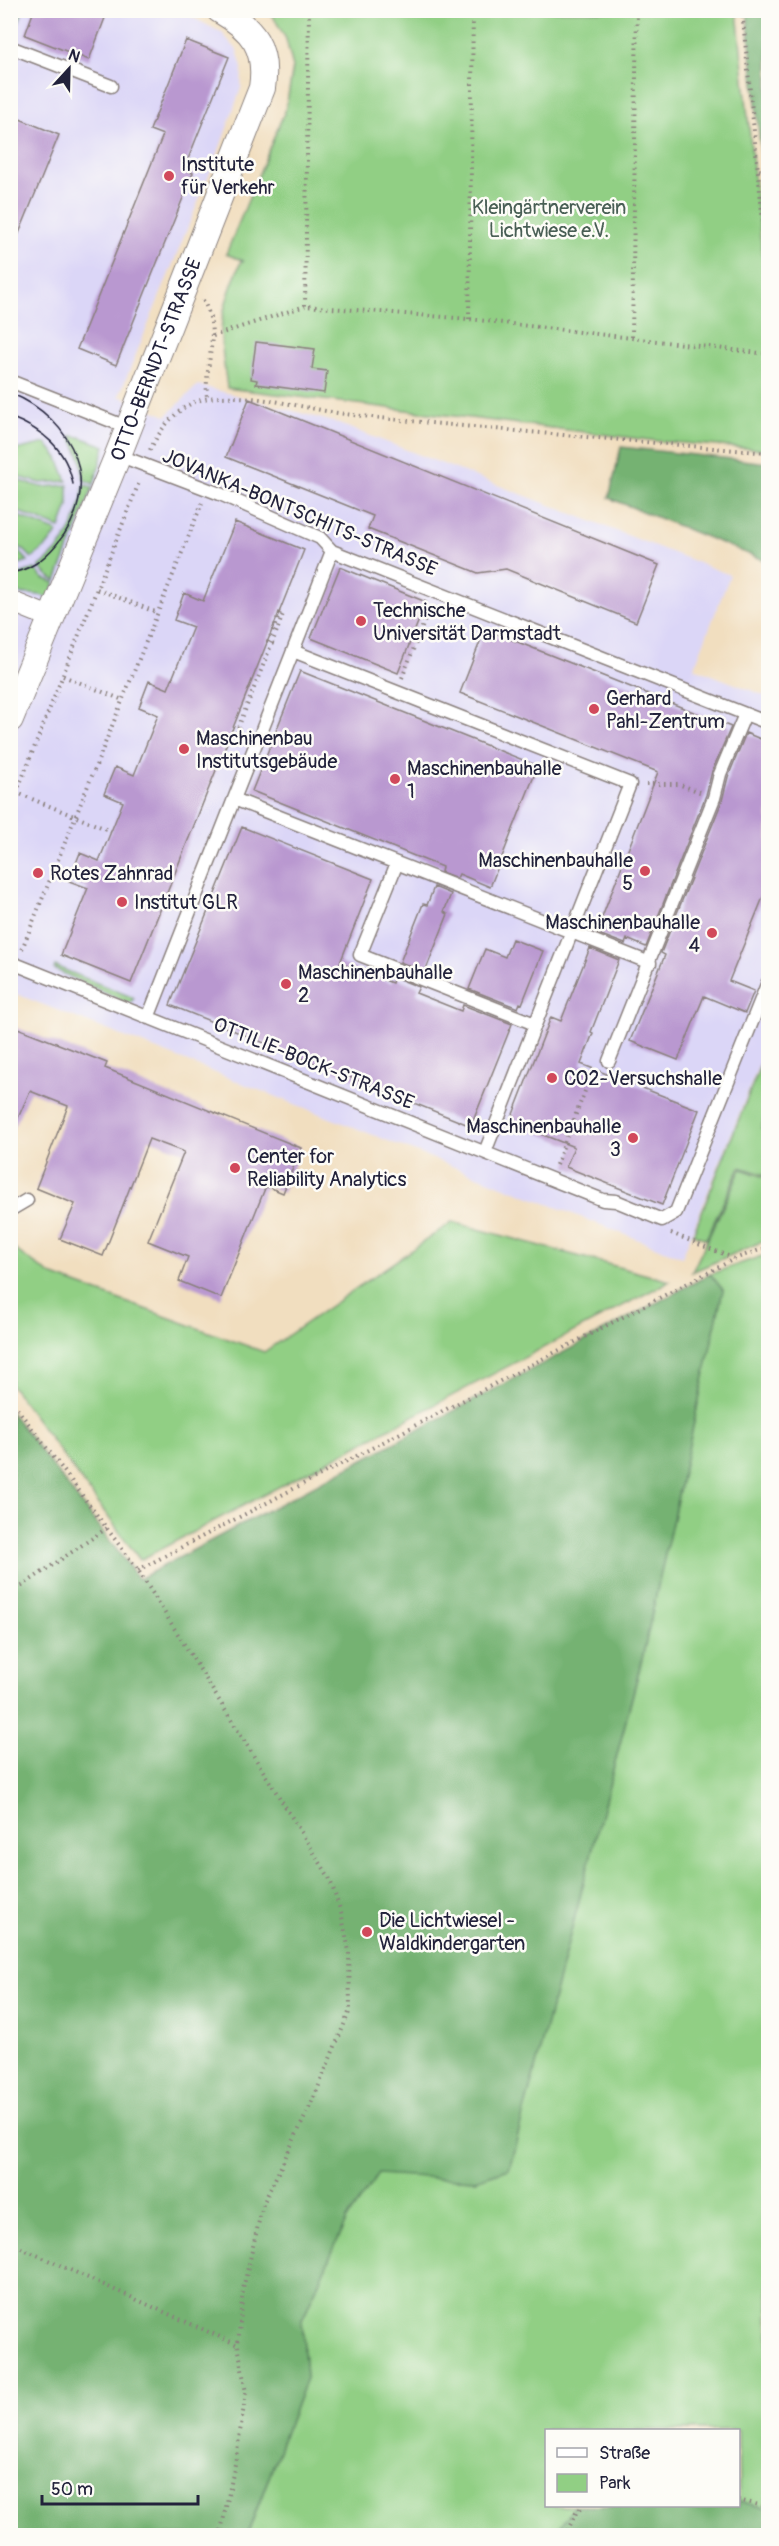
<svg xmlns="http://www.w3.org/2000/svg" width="779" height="2546" viewBox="0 0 779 2546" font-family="Pangolin,sans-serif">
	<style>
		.built { fill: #dbd6f7 }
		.green { fill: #91cf84; stroke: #5a7860; stroke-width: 1.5 }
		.forest { fill: #74b272; stroke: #4b6a56; stroke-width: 1.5 }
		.building { fill: #b998d0 }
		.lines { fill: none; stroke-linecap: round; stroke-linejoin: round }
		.service-casing { stroke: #8a807d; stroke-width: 15 }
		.pedestrian-casing { stroke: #8a807d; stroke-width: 22 }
		.minor-casing { stroke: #8a807d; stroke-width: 28 }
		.path { stroke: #8a807d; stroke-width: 4; stroke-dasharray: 1.5 4.5; stroke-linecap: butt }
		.service { stroke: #fff; stroke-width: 12 }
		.pedestrian { stroke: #fff; stroke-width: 20 }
		.minor { stroke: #fff; stroke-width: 26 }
		.tram { stroke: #22223b; stroke-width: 1.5 }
		.path-bridge { stroke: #8a807d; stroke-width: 4; stroke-dasharray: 1.5 4.5; stroke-linecap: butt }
		.poi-dot { fill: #d1495b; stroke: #fdfcf7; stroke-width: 2 }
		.labels { text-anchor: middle; stroke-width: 5; stroke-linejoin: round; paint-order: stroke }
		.poi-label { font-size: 20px; fill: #22223b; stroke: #fdfcf7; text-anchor: start }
		.park-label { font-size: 20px; fill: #495f55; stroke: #fdfcf7 }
		.street-label { font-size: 20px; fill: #22223b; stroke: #fdfcf7 }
	</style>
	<rect width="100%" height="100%" fill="#fdfcf7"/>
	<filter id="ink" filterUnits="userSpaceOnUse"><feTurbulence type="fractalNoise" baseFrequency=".0167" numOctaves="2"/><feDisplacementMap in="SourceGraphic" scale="12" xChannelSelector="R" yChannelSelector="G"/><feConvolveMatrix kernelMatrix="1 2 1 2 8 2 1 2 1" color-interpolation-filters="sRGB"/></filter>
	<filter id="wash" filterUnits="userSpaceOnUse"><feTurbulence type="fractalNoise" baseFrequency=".008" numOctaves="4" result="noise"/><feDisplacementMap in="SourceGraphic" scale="24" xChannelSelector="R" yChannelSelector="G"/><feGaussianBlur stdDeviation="1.35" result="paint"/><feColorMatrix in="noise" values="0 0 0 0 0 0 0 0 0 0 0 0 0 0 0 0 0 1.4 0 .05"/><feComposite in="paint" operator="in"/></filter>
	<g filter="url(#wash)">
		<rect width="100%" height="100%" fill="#f1debf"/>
		<path class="built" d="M10,11h181l-1,5 32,17 15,17 5,18 -1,20 -23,65 -99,243 47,20 32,-31 139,38 393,152 -36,93 74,29v345l-86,215 -671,-265z"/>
		<path class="green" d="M11,10l12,1 -11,28 -1,-1z
			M267,11h470l31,300v139l-111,-9 -430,-53c-2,-17 -5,-35 -6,-53 0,-26 11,-50 20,-74h3l-18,-7 60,-146 7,-41 -7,-28 -12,-21z
			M71,436l9,1 25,9 -11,38 -10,-4 -3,-21z
			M46,443l12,15 9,23 -26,2 -30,-8v-24z
			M10,478l32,9 26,-2v21l-8,22 -49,-19z
			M84,485l9,2 -37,94 -8,-5 -9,-9c28,-21 41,-48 45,-82z
			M10,513h1l47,19 -11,14 -15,12 -9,-9 -12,-6z
			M11,548l8,3 9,10 -17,6z
			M35,569l8,9 12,5 -6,15c-13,-6 -26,-2 -38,-7l-1,-14z
			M55,966l79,32 -4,5 -5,-1 -71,-33z
			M768,1046v64l-7,18 7,3v45l-28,-9 -34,72 -13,-5z
			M741,1169l27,9v61l-76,33z
			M452,1222l218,59 -530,279 -129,-175v-138l40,28 213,77z
			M768,1254v1255l-29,-8 -1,-71h-192v76h28l-20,29 -307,1 59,-158 -4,-58 45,-101 31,-46 97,7 34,-11 133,-510 81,-369 -13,-16z"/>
		<path class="forest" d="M747,11h21v208l-2,-11z
			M621,447l147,16v99l-159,-64z
			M710,1274l13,16 -81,369 -133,510 -34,11 -97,-6 -31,45 -45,101 4,58 -59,157h-236v-1123l128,167z
			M739,2501l29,8v26h-214l20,-29h164z"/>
		<g id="blocks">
			<path class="building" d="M34,10h74l-19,50 -64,-25z
				M186,40l43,17 -45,112 9,4 -77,192 -39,-16 86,-214 -13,-5z
				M10,115l49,20 -48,118h-1z
				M256,342l59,7 -3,20 15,2 -3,22 -68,-9 1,-4 -6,-1z
				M249,399l410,166 -23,57 -130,-53 -28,4 -110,-44 5,-13 -147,-59z
				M235,522l69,28 -173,433 -70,-28 27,-67 -19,-7 11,-28 19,8 24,-59 -19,-8 11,-27 19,8 24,-60 -19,-8 10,-26 19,8 25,-62 -19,-7 10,-27 19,8z
				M340,567l86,35 -28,71 -87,-35z
				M485,629l246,98 -19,44 -6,24 -60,152 -19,-8 -2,5 -29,-11 62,-161 -198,-79z
				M300,671l238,95 -48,121 -31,-13 -2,4 -16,-6 1,-5 -190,-76z
				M746,733l22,9v143l-39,96 25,10 -9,22 -41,-17 -26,64 -48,-19 35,-86 -4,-2 61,-152 6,-24z
				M242,827l131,52 -33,84 52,20 2,-6 25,10 -3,6 45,18 2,-6 49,19 -41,102 -301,-121z
				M434,887l17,7 -7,18 4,2 -23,58 -25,-10 23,-58 4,1z
				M512,939l31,12 -21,53 -2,-1 -2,5 -49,-19 16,-40 20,8z
				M590,948l29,12 -28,72 2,1 -12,31 118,46 -37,95 -96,-38 8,-20 -64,-25 41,-105 10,4z
				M10,1025l97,38 -2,5 196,80 -18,45 -17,-7 -45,112 -42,-17 9,-24 -40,-16 36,-89 -35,-13 -46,117 -43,-17 15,-35 -39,-16 32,-82 -38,-15 -20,45z"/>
		</g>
	</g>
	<g filter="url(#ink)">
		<use href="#blocks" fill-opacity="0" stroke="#8a807d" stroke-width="1.5"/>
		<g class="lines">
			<g class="service-casing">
				<path id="service" d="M10,47l101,39
					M10,381l119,47
					M118,455l102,39 100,44 12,13 436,172
					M332,551l-39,100 337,133 -145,368
					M262,730l31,-79
					M234,799l23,-58
					M397,863l-37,92 175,69
					M10,962l593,238 13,1 46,19 14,-8 92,-230
					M148,1018l86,-219 416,164
					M609,1061l105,-263 6,-24 25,-60
					M10,1210l17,-10"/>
			</g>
			<g class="pedestrian-casing">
				<path id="pedestrian" d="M10,601l42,17"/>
			</g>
			<g class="minor-casing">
				<g id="minor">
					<path id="s1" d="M10,719l108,-264 144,-367c6,-40 -9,-59 -42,-78"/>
				</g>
			</g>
			<path class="path" d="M309,10l-4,296 164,13 299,35
				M742,10l21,212 5,29
				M759,170l9,3
				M203,300c19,34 1,62 4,98
				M469,319l4,-309
				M213,336l92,-30
				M632,337l5,-327
				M150,450c11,-23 31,-48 59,-52 48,-6 97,12 144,17 138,15 277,25 415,38
				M97,589l61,24
				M278,628l5,-14 -3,-1 -12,29 10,3
				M63,676l60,24
				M402,678l28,-71
				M231,731l11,5
				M646,784h32l22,8
				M10,790l101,41
				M10,809l130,-329
				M22,949l180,-446
				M556,1165l38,-97
				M671,1233l62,25
				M10,1399l128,171 191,307 12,35 8,39 1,59 -37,90 -50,104 -20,85 -5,56 8,48 -11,71 -15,72
				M138,1570l596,-311 34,-12
				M10,1590l12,-4 85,-58
				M10,2243l228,102
				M738,2500l30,7
				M565,2536l11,-23 7,-7"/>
			<use href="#service" class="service"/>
			<use href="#pedestrian" class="pedestrian"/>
			<use href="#minor" class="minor"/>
			<path class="tram" d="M10,393c65,26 95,95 46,152 -13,15 -26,25 -46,28
				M10,417c33,13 56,31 63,67"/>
			<path class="path-bridge" d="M236,733l42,-105"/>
		</g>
	</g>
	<g class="poi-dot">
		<circle cx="169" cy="176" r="6"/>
		<circle cx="361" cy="621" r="6"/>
		<circle cx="594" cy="709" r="6"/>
		<circle cx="184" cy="749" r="6"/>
		<circle cx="395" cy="779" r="6"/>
		<circle cx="645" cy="871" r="6"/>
		<circle cx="38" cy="873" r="6"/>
		<circle cx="122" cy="902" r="6"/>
		<circle cx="712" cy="933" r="6"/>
		<circle cx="286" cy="984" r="6"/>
		<circle cx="552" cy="1078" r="6"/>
		<circle cx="633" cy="1138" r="6"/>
		<circle cx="235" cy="1168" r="6"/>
		<circle cx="367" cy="1932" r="6"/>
	</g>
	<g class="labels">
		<g class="poi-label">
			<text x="181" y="171">Institute<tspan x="181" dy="23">für Verkehr</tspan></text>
			<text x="373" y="617">Technische<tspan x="373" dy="23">Universität Darmstadt</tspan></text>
			<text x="606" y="705">Gerhard<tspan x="606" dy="23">Pahl-Zentrum</tspan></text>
			<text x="196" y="745">Maschinenbau<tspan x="196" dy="23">Institutsgebäude</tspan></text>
			<text x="407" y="775">Maschinenbauhalle<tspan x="407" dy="23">1</tspan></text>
			<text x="633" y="867" text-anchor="end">Maschinenbauhalle<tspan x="633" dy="23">5</tspan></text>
			<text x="50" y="880">Rotes Zahnrad</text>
			<text x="134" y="909">Institut GLR</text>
			<text x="700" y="929" text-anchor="end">Maschinenbauhalle<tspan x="700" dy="23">4</tspan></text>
			<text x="298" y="979">Maschinenbauhalle<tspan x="298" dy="23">2</tspan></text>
			<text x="564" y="1085">CO2-Versuchshalle</text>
			<text x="621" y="1133" text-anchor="end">Maschinenbauhalle<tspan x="621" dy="23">3</tspan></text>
			<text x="247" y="1163">Center for<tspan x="247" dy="23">Reliability Analytics</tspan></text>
			<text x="379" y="1927">Die Lichtwiesel -<tspan x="379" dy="23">Waldkindergarten</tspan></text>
		</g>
		<g class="park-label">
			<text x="549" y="214">Kleingärtnerverein<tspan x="549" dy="23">Lichtwiese e.V.</tspan></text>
		</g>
		<g class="street-label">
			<text dy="7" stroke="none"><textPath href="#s1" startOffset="388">OTTO-BERNDT-STRASSE</textPath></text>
			<text transform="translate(300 512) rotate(23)" y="7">JOVANKA-BONTSCHITS-STRASSE</text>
			<text transform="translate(314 1063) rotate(22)" y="7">OTTILIE-BOCK-STRASSE</text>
		</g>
	</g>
	<rect width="779" height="2546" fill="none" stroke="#fdfcf7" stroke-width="36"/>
	<rect x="545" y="2429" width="195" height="78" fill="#fdfcf7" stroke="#a5a5ac" stroke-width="1.5"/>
	<rect x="557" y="2448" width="30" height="9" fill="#ffffff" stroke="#a5a5ac" stroke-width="1.5"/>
	<text x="599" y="2459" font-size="18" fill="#22223b">Straße</text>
	<rect x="557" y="2474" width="30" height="18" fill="#91cf84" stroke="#a5a5ac" stroke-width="1.5"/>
	<text x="599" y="2489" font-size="18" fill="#22223b">Park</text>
	<g transform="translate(69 69) rotate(22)" stroke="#fdfcf7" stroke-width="4.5" paint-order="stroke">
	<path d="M0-4.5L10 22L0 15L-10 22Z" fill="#22223b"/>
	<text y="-9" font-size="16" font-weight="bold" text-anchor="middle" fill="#22223b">N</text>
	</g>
	<path d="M42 2495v9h156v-9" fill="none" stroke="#22223b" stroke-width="3"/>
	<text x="51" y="2495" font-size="18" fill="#22223b" stroke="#fdfcf7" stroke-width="4.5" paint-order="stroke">50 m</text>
</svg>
